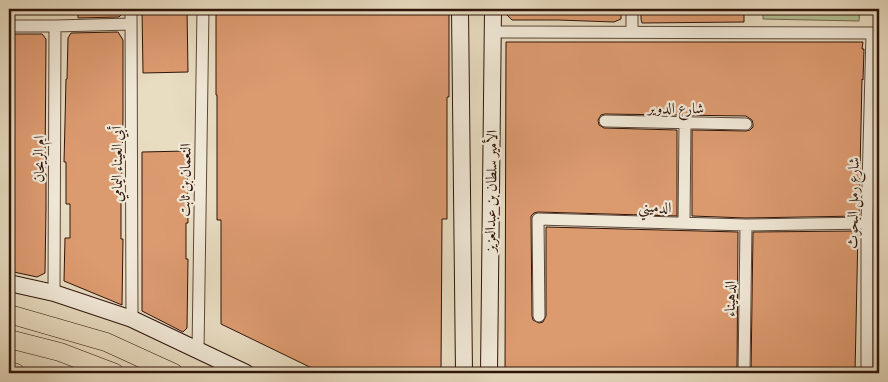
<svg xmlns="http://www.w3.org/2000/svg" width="888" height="382" viewBox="0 0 888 382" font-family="'IM FELL Double Pica',Amiri,serif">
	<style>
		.green { fill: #b4c094; stroke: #726a4e }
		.building { fill: #dc9a6f; stroke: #2f1409 }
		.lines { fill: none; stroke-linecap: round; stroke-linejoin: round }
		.street-casing { stroke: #5d4637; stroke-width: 13 }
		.secondary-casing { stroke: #2f1409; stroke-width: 18 }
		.primary-casing { stroke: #2f1409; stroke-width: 19 }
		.street { stroke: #f0e8d7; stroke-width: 11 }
		.secondary { stroke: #f0e8d7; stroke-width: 16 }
		.primary { stroke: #e8dcc1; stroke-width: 18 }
		.labels { text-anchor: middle; stroke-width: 4.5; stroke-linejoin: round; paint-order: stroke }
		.street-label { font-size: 15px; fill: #2f1409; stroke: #f0e8d7 }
	</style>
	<rect width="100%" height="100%" fill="#e8dcc1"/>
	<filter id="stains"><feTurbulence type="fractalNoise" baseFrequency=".004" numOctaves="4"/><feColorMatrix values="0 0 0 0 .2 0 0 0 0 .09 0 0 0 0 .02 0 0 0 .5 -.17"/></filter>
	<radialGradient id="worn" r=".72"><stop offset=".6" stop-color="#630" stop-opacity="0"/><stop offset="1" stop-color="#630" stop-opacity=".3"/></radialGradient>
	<path class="green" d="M763,9h97l-1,12 -96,-2z"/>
	<path class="building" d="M78,9h46v3l-5,5 -41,1z
		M142,9h45l1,63 -45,1z
		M216,9h233v88h-2v122h-5l-1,154h-119l-101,-49v-104h-4v-125h-1z
		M503,9h118v10l-7,3 -56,-2h-46l-9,-9z
		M641,9h103v13l-102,1 -1,-4z
		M118,32l5,8v79l-2,85v35h2l-1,66 -58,-24 1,-43h5v-34h-4v-42h-2l1,-40 1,-43h1l1,-41 3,-5z
		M9,34h33l4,5 -1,135h1v33l-1,66 -8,4 -28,-6z
		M506,42h357l-1,7h2l-1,31 -1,-1 -3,137 -113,2 -54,-2v-86l54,1 4,-1 3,-3v-3l-1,-4 -6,-4 -141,-2 -4,1 -3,5 1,5 5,3 73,2v86l-139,-4 -4,1 -3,3 1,100 1,4 6,3 4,-1 3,-6v-89l192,5 -1,141h-232z
		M187,151l1,72h-2v36h2l-1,69 -4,4 -41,-21v-159z
		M858,231l-3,142h-104l2,-141z"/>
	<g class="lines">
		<g class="street-casing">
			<path id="street" d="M131,9l1,310
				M9,26h46l76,-2
				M493,32l386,1
				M632,32v-23
				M605,121l141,3
				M684,223l1,-100
				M54,293l1,-267
				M539,316l-1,-97 208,6 121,-2
				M198,351l5,-342
				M744,373l2,-148
				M867,373v-150l5,-189"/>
		</g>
		<g class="secondary-casing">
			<path id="secondary" d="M460,9l4,364
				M9,283l45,10 78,26 114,54
				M489,373l4,-364"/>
		</g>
		<g class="primary-casing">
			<path id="primary" d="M9,314l97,28 68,31
				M9,339l51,13 55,21
				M9,371l7,2"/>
		</g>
		<use href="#street" class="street"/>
		<use href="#secondary" class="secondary"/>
		<use href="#primary" class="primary"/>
	</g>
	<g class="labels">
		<g class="street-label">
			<text transform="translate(676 108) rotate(1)" y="5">شارع الدوير</text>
			<text transform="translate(39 159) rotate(-90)" y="5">ام الريحان</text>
			<text transform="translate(117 164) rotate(-90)" y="5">أبي العيناء اليمامي</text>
			<text transform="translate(185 180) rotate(-89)" y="5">النعمان بن ثابت</text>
			<text transform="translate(491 191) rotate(-89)" y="5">الأمير سلطان بن عبدالعزيز</text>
			<text transform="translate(853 203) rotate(-89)" y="5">شارع رمل البحوث</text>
			<text transform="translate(655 207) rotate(2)" y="5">الدميني</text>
			<text transform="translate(730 299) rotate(-89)" y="5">الدهيناء</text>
		</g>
	</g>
	<rect width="888" height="382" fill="none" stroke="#e8dcc1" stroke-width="30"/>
	<rect x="10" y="10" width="868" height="362" fill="none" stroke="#2f1409" stroke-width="2.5"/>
	<rect x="15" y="15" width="858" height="352" fill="none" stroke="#2f1409"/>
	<rect width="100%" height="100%" filter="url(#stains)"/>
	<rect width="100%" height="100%" fill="url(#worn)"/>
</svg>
